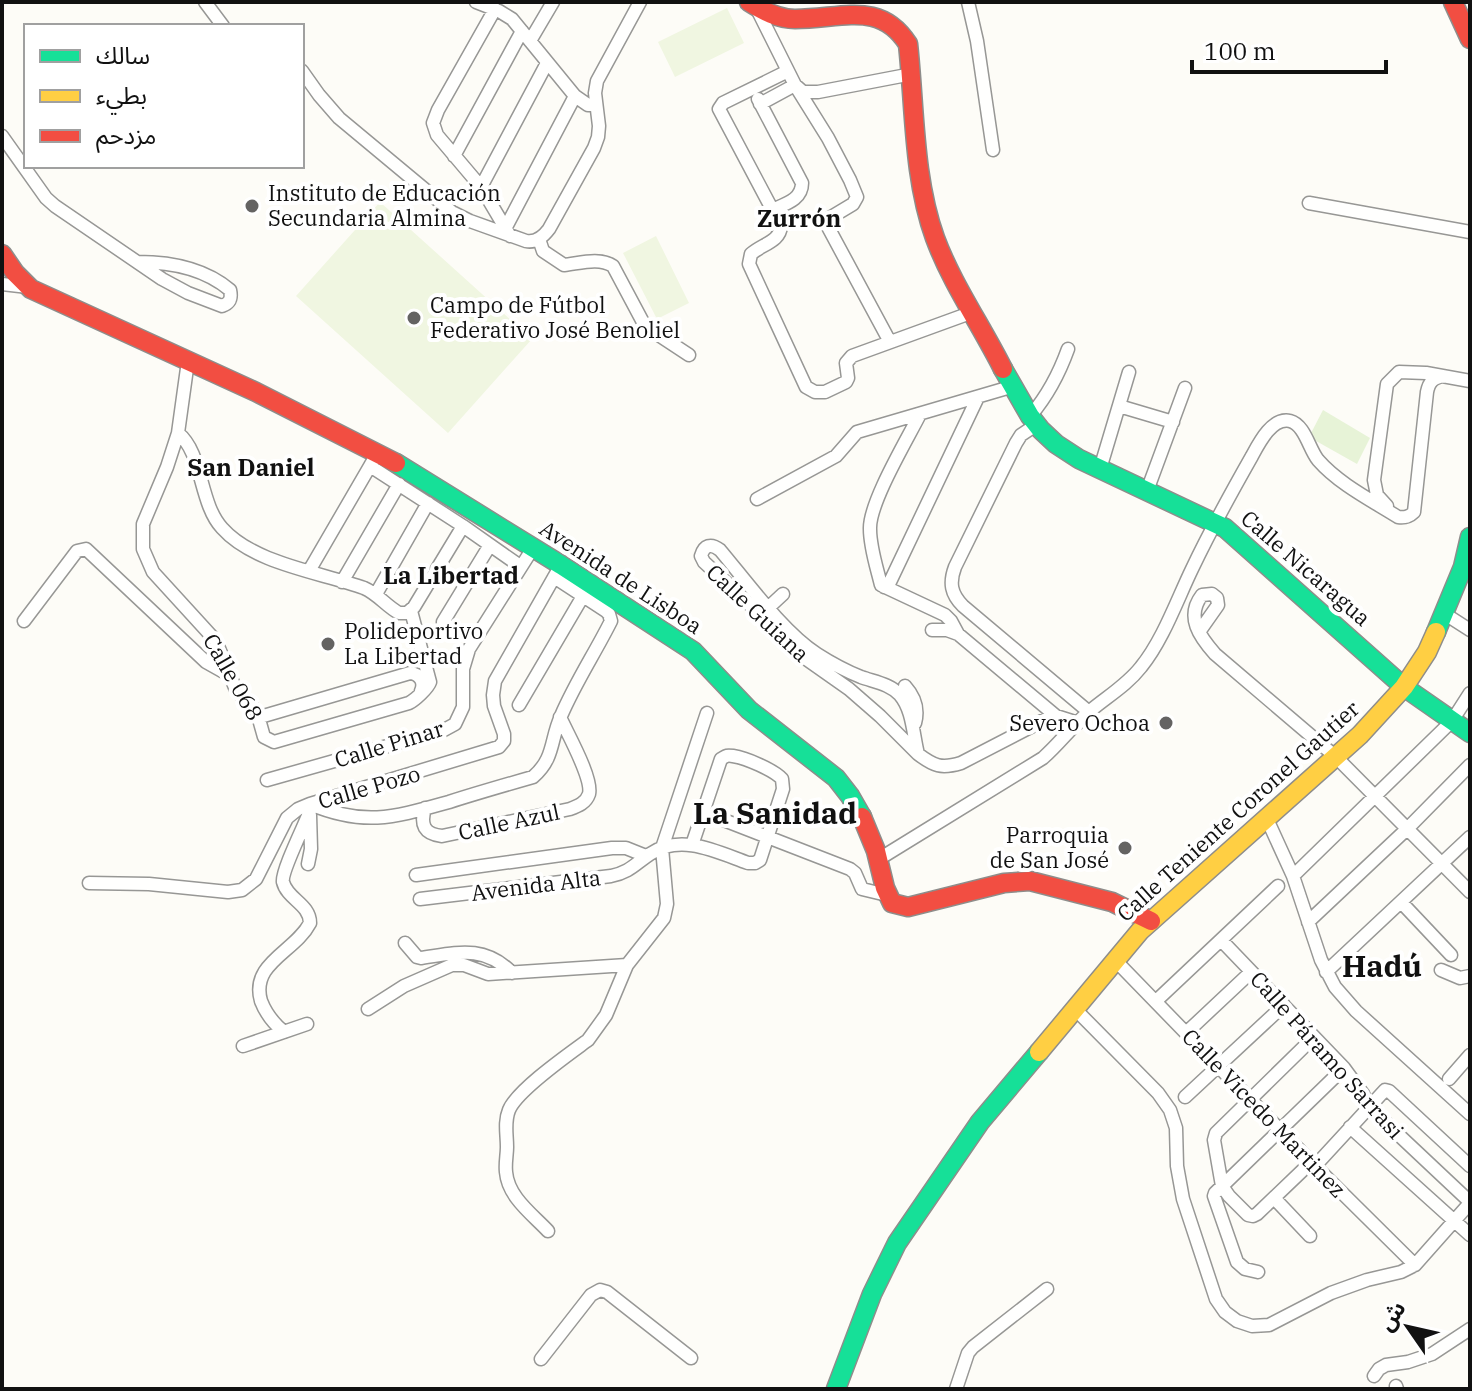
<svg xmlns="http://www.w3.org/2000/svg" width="1472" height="1391" viewBox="0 0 1472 1391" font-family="'IBM Plex Serif','Noto Sans Arabic',serif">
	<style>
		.green { fill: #e7f3d7 }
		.pitch { fill: #f0f6e1 }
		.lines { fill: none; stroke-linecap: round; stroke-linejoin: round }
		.street-casing { stroke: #979795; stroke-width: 15 }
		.fast-casing { stroke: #8e8d8b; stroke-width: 21 }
		.slow-casing { stroke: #8e8d8b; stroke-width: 21 }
		.jam-casing { stroke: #8e8d8b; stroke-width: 21 }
		.street { stroke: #fffffe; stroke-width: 12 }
		.fast { stroke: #16e098; stroke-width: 18 }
		.slow { stroke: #ffcf43; stroke-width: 18 }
		.jam { stroke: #f24e42; stroke-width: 18 }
		.poi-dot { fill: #646362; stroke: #fff; stroke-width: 3 }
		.labels { text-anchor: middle; stroke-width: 8; stroke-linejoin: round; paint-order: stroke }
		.poi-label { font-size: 22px; fill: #111; stroke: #fff; text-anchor: start }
		.street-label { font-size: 22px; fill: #111; stroke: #fff }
		.neighbourhood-label { font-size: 24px; font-weight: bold; fill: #111; stroke: #fff }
		.district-label { font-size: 30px; font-weight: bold; fill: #111; stroke: #fff }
	</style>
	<rect width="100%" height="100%" fill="#fdfcf7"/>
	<path class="green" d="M1323,410l47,28 -13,26 -48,-27z"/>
	<path class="pitch" d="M727,8l17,35 -69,34 -17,-35z
		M380,202l152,137 -84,94 -152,-137z
		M656,236l33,67 -32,16 -34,-66z"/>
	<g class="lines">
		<g class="street-casing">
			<path id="street" d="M205,2l18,24
				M476,2l23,9 13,8 63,77 13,9h7
				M968,2l9,39 16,109
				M756,7l39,78 8,7h15l94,-18
				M495,9l-57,101 -5,13 4,12 44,52 29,49
				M530,41l23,-39
				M302,71l17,24 20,23 113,94 18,9 56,20c10,2 17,-4 23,-12l45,-81 4,-11 1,-11 -4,-33 2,-12 43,-79
				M788,71l-65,32 -4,6 62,117c-1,16 -19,18 -30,28l-2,10 57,123 9,5h10l21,-10 2,-4 -2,-15 6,-7 121,-44
				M758,99l44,84c0,17 -17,21 -30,27
				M760,104l35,-19 33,53 22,42 7,17 -4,7 -25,15v8l62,115
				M2,136l44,62 9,8 107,73 26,14 34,13c8,-3 10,-7 8,-16 -26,-22 -59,-28 -92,-28
				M454,156l68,-125
				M481,187l66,-124
				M1309,203l161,29
				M506,227l69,-131
				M539,239l4,12 21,14c17,-2 35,-8 49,1l32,60 44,29
				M2,284l26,3
				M188,361l-10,72 -11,34 -24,57v25l10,23 63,69 20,49 21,22 7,25 10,5 135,-39c6,-3 19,-15 21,-21l-19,-71
				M1119,406l54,16
				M920,414c-13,26 -51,89 -50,115 0,19 7,39 11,56l64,30 6,6 7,13
				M1031,415c17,-20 28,-41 37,-66
				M1036,425l-15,10 -5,8 -61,124c-6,16 -4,27 8,39l126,106
				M178,433c25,20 21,70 44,95 32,36 98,44 142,60 14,6 22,18 35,25h8l7,-6 49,-81
				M378,452l-8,14 93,60 57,40
				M1100,469l29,-97
				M1147,491l38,-103
				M757,499l79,-43 21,-24 157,-46
				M1387,506l-10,-11 -3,-15 13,-96 12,-12 27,1 44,8
				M1398,517c7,1 11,0 16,-5l13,-120c2,-10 6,-14 16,-16
				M309,571l61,-105
				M342,582l57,-98
				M884,587l5,-3 89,-187
				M376,594l52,-91
				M769,607l14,-13
				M1445,614l25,16
				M24,621l53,-70 9,-2 120,113 25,14
				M443,622l47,-77
				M932,630h15l11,4 98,82
				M1199,632l19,-27 -1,-7 -5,-4 -10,1c-17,22 -2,42 13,59l121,103 134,135
				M905,686c10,11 14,22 10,37
				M519,705l64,-109
				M260,717l150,-44c10,1 15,9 11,18
				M918,754l-38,-38 -31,-27 -54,-38 -34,-36 -57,-53 -3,-6c3,-11 10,-13 19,-6 27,32 63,82 97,104 14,9 29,17 44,23 14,5 29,7 39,18 13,15 13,40 18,59 16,12 23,15 43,9l87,-45 8,-2 22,7
				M267,780l177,-50 11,-6 8,-17v-38l6,-20 64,-101
				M310,804c55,23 85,13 139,-2 28,-9 56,-17 84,-25 22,-19 17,-37 28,-61 14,-33 34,-63 50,-95l-2,-7 -3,-3 -52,-34
				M425,808c-5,17 -1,26 17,28l128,-27c8,-3 16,-6 19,-15 4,-16 -22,-61 -29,-77
				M703,812l147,57 5,4 7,16 25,6
				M1267,819l26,57 28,84 14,27 21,24 114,103
				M879,859l164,-101c17,-15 30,-33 47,-47 18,-15 37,-26 51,-44 22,-27 36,-67 51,-98 18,-38 39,-76 60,-113 7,-13 20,-39 38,-35 15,4 19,28 28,39 21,24 53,40 80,57
				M308,864l3,-15 -1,-34
				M416,875l196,-27h14l20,8
				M1293,876l159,-155 18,-28
				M89,883l60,1 79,8 14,-2 14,-11 31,-61 11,-9 12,-5 189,-57 5,-6v-7l-10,-28 -1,-11 2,-14 66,-116
				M420,899l191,-23c19,-4 24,-12 39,-22 31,-21 67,-2 98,9h7l5,-3 23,-71 -1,-10c-8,-9 -36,-21 -49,-23 -7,-1 -7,0 -12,3l-29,86
				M1401,902l50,53
				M1308,922l100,-94 62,-63
				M1221,940l123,128 19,26 6,13 101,95
				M405,943l12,14 4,1c35,-5 63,-14 91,15
				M1115,960l200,206 100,99
				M1441,970l19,8 10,-2
				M1326,972l144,-135
				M1156,1001l122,-115
				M368,1009l36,-23 48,-21h12l24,9 139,-9
				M1075,1009l83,84 12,17 6,18 1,38 6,33 33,100 9,13 12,9 15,5 17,-1 62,-32 36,-13 34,-8 14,-7 55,-62
				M284,1032c-11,-9 -18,-18 -23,-31 -11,-38 34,-49 49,-78 0,-19 -23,-24 -27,-41 -2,-10 22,-58 27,-71
				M1186,1033l65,-61
				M1314,1037l-98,96 -2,7 8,46 7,10 19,19 5,1 4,-2 47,-45 11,-3 70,-76 4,1 81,75
				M243,1046l64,-22
				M1449,1079l21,-24
				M1185,1097l99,-92
				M1350,1127l120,108
				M1274,1198l36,38
				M548,1231c-16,-17 -40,-34 -42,-59 -1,-9 1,-17 1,-25 0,-13 -3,-25 2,-37 8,-20 60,-56 79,-70l18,-25 21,-50 37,-47 3,-14 -5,-56 45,-135
				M1258,1272l-13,-3 -8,-7 -23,-66 1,-3 129,-125
				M541,1359l50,-64 9,-5 7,2 84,66
				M1374,1376l5,-7 7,-4 22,-3 24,-8 38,-25
				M1396,1386l1,3
				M956,1389l12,-36 5,-6 74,-58"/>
		</g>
		<g class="fast-casing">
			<path id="fast" d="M1003,369l27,47 11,14 15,14 23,15 146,69 179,159 66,46
				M396,463l165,102 132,86 56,59 87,68 14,18 12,21
				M1436,632l27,-65 7,-30
				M836,1389l36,-95 25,-51 83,-121 59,-70"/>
		</g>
		<g class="slow-casing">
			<path id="slow" d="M1039,1052l101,-121 220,-196 44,-48 23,-35 9,-20"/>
		</g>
		<g class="jam-casing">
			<path id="jam" d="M749,2c14,9 29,17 46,17 47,0 85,-19 113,25 7,64 5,133 27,194 17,46 46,87 68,131
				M1453,2l17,37
				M2,254l13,19 16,16 225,103 140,71
				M862,817l14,34 9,37 7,15 16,4 96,-24 26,-2 82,21 39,19"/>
		</g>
		<use href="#street" class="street"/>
		<use href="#fast" class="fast"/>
		<use href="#slow" class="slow"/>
		<use href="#jam" class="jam"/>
	</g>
	<g class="poi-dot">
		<circle cx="252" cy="206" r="8"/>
		<circle cx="414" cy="318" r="8"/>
		<circle cx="328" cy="644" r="8"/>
		<circle cx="1166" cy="723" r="8"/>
		<circle cx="1125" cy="848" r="8"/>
	</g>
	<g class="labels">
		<g class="poi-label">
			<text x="268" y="201">Instituto de Educación<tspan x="268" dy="25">Secundaria Almina</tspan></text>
			<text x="430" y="313">Campo de Fútbol<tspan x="430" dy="25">Federativo José Benoliel</tspan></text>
			<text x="344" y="639">Polideportivo<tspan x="344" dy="25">La Libertad</tspan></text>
			<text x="1150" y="731" text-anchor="end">Severo Ochoa</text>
			<text x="1109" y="843" text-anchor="end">Parroquia<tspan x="1109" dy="25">de San José</tspan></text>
		</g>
		<g class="street-label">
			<text transform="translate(1306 568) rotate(41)" y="8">Calle Nicaragua</text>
			<text transform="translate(621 577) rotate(33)" y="8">Avenida de Lisboa</text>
			<text transform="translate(758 613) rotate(43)" y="8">Calle Guiana</text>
			<text transform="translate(233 677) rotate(60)" y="8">Calle 068</text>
			<text transform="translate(389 744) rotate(-17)" y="8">Calle Pinar</text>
			<text transform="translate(369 787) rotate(-16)" y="8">Calle Pozo</text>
			<text transform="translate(1238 811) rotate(-42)" y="8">Calle Teniente Coronel Gautier</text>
			<text transform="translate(509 822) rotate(-12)" y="8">Calle Azul</text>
			<text transform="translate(536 885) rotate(-7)" y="8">Avenida Alta</text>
			<text transform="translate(1327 1055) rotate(48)" y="8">Calle Páramo Sarrasi</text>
			<text transform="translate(1264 1113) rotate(46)" y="8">Calle Vicedo Martinez</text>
		</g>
		<g class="neighbourhood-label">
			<text x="799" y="227">Zurrón</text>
			<text x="251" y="476">San Daniel</text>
			<text x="451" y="584">La Libertad</text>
		</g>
		<g class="district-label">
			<text x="775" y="824">La Sanidad</text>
			<text x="1382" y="977">Hadú</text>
		</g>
	</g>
	<rect width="1472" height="1391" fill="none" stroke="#111111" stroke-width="8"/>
	<rect x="24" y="24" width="280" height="144" fill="#ffffff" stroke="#a0a0a0" stroke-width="2"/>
	<rect x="40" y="50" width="40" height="12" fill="#16e098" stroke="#a0a0a0" stroke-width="2"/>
	<text x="96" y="64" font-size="24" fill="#111111">سالك</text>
	<rect x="40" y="90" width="40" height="12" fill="#ffcf43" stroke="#a0a0a0" stroke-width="2"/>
	<text x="96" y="104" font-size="24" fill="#111111">بطيء</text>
	<rect x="40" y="130" width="40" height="12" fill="#f24e42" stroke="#a0a0a0" stroke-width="2"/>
	<text x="96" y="144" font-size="24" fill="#111111">مزدحم</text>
	<g transform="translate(1408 1327) rotate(304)" stroke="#ffffff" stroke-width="6" paint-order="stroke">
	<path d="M0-6L14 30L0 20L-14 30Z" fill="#111111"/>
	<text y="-12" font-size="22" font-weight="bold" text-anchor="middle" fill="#111111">ش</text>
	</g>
	<path d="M1192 60v12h194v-12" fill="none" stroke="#111111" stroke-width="4"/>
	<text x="1204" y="60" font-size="24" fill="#111111" stroke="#ffffff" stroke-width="6" paint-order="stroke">100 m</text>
</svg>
